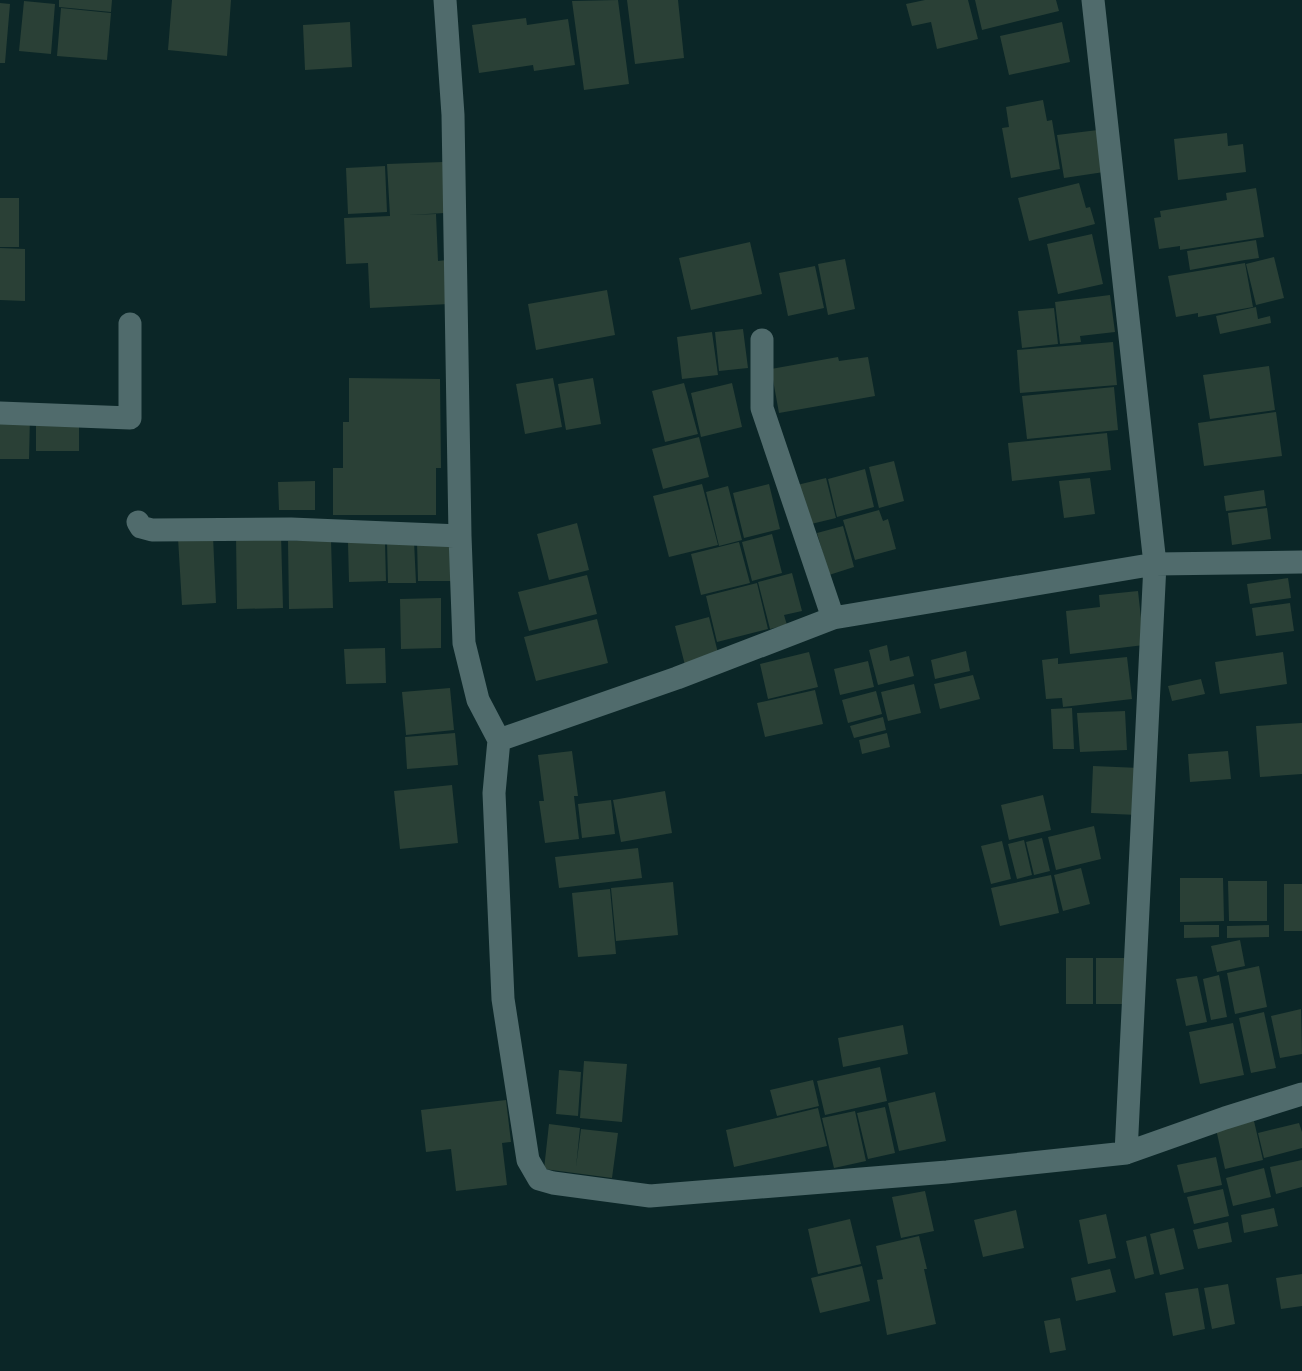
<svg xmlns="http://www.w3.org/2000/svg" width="1302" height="1371" viewBox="0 0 1302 1371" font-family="'Golos Text',sans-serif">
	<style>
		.building { fill: #2a4036 }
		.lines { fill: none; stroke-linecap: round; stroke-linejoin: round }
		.minor { stroke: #506b6c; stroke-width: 23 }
	</style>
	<rect width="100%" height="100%" fill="#0b2627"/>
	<path class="building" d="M59,0h53l-1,12 -52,-5z
		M172,0h59l-4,56 -59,-6z
		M618,0l11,84 -45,6 -12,-89z
		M627,0h51l6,58 -49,6z
		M925,0h43l10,39 -41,10 -6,-27 -19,4 -6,-22z
		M975,0h81l3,11 -77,19z
		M24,1l31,3 -4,50 -32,-3z
		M0,3l10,1 -5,59h-5z
		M61,8l50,5 -4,47 -50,-4z
		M526,18l1,7 41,-6 7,46 -41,6 -1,-6 -54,8 -7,-48z
		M350,22l2,45 -47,3 -2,-45z
		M1062,22l8,40 -61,13 -9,-39z
		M1043,100l4,21 5,-1 8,49 -49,9 -9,-50 7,-1 -3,-20z
		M1098,130l6,42 -40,6 -7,-43z
		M1227,133l1,13 15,-2 3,28 -68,8 -4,-41z
		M443,162l2,51 -37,2 28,-1 2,47 9,-1 2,44 -79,4 -2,-45 -22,1 -2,-46 46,-2 -3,-52z
		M385,166l2,46 -39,2 -2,-46z
		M1079,183l7,25 4,-1 5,17 -66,17 -11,-43z
		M1256,188l8,49 -84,13v-4l-21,3 -5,-31 7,-1 -1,-6 67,-11 -1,-7z
		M0,198h19v49h-19z
		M1092,234l11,50 -45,10 -11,-50z
		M1256,240l3,18 -14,2v-3v3l-55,10 -3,-19z
		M750,242l12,52 -71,16 -12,-52z
		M0,248l25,1v52l-25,-1z
		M1274,257l10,41 -28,7 -10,-41z
		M845,259l10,50 -27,6 -10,-51z
		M1245,263l8,44 -55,10v-4l-22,4 -8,-41z
		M815,266l9,42 -36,8 -9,-43z
		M607,290l8,45 -79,15 -8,-46z
		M1110,295l5,37 -35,4 1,6 -21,2 -5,-42z
		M1256,307l2,12 12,-3 1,7 -51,11 -4,-18z
		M1054,308l4,36 -36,4 -4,-37z
		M743,329l5,39 -29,3 -4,-39z
		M712,332l6,43 -36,4 -5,-42z
		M1113,342l4,43 -97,8 -3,-43z
		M838,357l1,4 29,-4 7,39 -96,17 -8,-44z
		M1269,366l6,44 -65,9 -7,-44z
		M349,378l91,1 1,89h-5v47h-103v-47h10v-46h6z
		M553,378l9,49 -37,7 -9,-50z
		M593,378l8,46 -35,6 -8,-46z
		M684,383l14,51 -33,8 -13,-51z
		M732,383l10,44 -41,10 -10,-44z
		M1114,387l4,43 -91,9 -5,-43z
		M1276,412l6,44 -78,10 -6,-43z
		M0,416h30l-1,43h-29z
		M36,419h43v32h-43z
		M1107,433l4,37 -99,11 -4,-38z
		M699,437l10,40 -46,12 -11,-40z
		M894,461l10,40 -25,7 -10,-41z
		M865,469l9,38 -37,10 -9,-38z
		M826,478l10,40 -29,7 -10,-40z
		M1090,478l5,36 -31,4 -5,-37z
		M315,481v29h-36l-1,-28z
		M702,484l16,61 -49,12 -16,-61z
		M769,484l11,45 -36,9 -11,-45z
		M728,486l14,54 -23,6 -13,-54z
		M1264,490l2,16 -40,5 -2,-15z
		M1267,508l4,31 -39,6 -4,-32z
		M879,510l4,11 5,-2 8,30 -41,11 -12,-40z
		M577,523l12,47 -40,10 -12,-46z
		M843,526l11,41 -25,8 -12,-42z
		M281,534l2,74 -46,1 -1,-74z
		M772,534l10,39 -30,8 -10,-39z
		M213,536l3,67 -34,2 -4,-67z
		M331,540l2,68 -44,1 -1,-68z
		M455,540l1,41h-38l-1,-40z
		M387,541h27l2,42h-28z
		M348,542h37l1,39 -37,1z
		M739,542l11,41 -49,12 -10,-41z
		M792,573l10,38 -18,4 3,10 -17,4 -12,-47z
		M587,575l10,39 -68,17 -11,-39z
		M1288,578l3,20 -41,6 -3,-20z
		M757,583l11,46 -51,13 -11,-46z
		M1138,591l6,54 -74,9 -4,-43 34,-4 -1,-12z
		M441,598v50l-40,1 -1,-50z
		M1290,603l4,28 -38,5 -4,-28z
		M709,617l11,44 -34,8 -11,-43z
		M597,619l11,44 -72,18 -12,-44z
		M887,645l3,16 19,-5 5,20 -36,9 -9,-35z
		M385,648l1,35 -40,1 -2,-35z
		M966,651l4,20 -35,8 -4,-19z
		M809,652l9,35 -50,12 -8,-35z
		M1283,652l4,32 -67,10 -5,-32z
		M1127,657l5,42 -69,8 -1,-9 -16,1 -4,-39 16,-2v6z
		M868,661l6,26 -34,8 -6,-26z
		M973,675l7,24 -40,10 -6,-25z
		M1201,679l4,15 -33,7 -4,-15z
		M914,684l7,29 -33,8 -7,-29z
		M450,688l4,42 -48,5 -4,-43z
		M815,690l8,34 -58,13 -8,-34z
		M876,691l6,23 -34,9 -6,-23z
		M1072,708l2,41h-21l-2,-40z
		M1125,711l2,39 -47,2 -3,-39z
		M883,717l3,13 -32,8 -4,-12z
		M1302,723v51l-42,3 -4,-51z
		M455,733l3,32 -51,4 -2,-32z
		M887,733l3,14 -28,7 -3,-14z
		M572,751l6,45h-4l5,43 -34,4 -6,-42h5l-6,-46z
		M1228,751l3,28 -41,3 -2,-28z
		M1093,766l47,2 -2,47 -47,-2z
		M452,785l6,58 -58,6 -6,-58z
		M665,791l7,42 -51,9 -8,-42z
		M1043,795l8,35 -42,10 -8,-35z
		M611,800l4,34 -33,4 -4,-34z
		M1094,826l7,33 -45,11 -8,-33z
		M1042,838l8,33 -16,4 -8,-33z
		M1024,840l8,35 -15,4 -9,-35z
		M1002,841l9,38 -20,5 -10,-38z
		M638,848l4,30 -83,10 -4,-31z
		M1081,868l9,36 -27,7 -9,-36z
		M1051,875l8,38 -59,13 -9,-38z
		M1180,878h43l1,43 -44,1z
		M1228,881h39v40h-38z
		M673,882l5,53 -62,6 -5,-53z
		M1284,884h18v47h-18z
		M610,889l6,65 -38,3 -6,-64z
		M1184,925h35v12l-35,1z
		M1269,925v12l-42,1v-12z
		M1240,940l5,26 -28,6 -6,-26z
		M1066,958h27v46h-27z
		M1096,958h29v46h-29z
		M1259,966l8,41 -32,7 -8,-41z
		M1219,975l8,42 -16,3 -8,-41z
		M1197,976l10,46 -21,4 -10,-47z
		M1301,1009l1,45 -22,4 -9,-42z
		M1264,1012l12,56 -25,5 -12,-55z
		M1233,1023l11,52 -44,9 -11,-52z
		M903,1025l5,29 -65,13 -5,-29z
		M584,1061l43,3 -5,58 -42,-4z
		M880,1067l7,34 -62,14 -8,-34z
		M559,1070l22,2 -3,44 -22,-2z
		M813,1080l6,26 -42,10 -7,-26z
		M935,1092l11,49 -47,10 -11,-48z
		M506,1100l5,42 -9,1 5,42 -51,6 -5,-42 -25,3 -5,-42z
		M885,1107l10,46 -27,6 -11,-46z
		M818,1108l9,38 -93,21 -8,-37z
		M855,1111l11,50 -32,7 -12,-50z
		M1254,1121l9,39 -38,9 -9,-40z
		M1299,1123l3,9v16l-38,10 -6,-25z
		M549,1124l31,4 -4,39 5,-38 37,4 -6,45 -68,-9z
		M1216,1157l6,28 -38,8 -7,-28z
		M1302,1160v27l-26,7 -6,-27z
		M1264,1168l7,29 -38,9 -7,-28z
		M1223,1189l6,27 -35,8 -7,-27z
		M925,1191l9,40 -33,7 -9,-41z
		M1274,1208l4,18 -34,7 -3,-18z
		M1016,1210l8,38 -41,9 -9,-37z
		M1106,1214l10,44 -28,6 -9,-44z
		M850,1219l11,45 -43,10 -10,-45z
		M1228,1222l4,20 -34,7 -5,-19z
		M1174,1228l10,41 -24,6 -10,-41z
		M919,1236l8,33h-3l12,55 -49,11 -10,-55 6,-1 -7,-33z
		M1146,1236l8,38 -19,5 -9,-38z
		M862,1266l8,35 -50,12 -9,-35z
		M1110,1269l6,23 -40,9 -5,-23z
		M1302,1274v32l-21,3 -5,-31z
		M1228,1284l7,40 -23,5 -8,-41z
		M1198,1288l7,41 -32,7 -8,-43z
		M1060,1318l6,32 -16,3 -6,-32z"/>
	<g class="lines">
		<path class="minor" d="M445,0l8,115 7,421 4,107 14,57 21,40 -5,53 9,206 25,161 11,19 14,4 97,13 297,-24 179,-19 99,-35 77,-24
			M1093,0l62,564 -29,589
			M762,340v68l71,210
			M0,413l130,5v-94
			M138,522l3,5 11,3 139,-1 169,7
			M499,740l178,-62 156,-60 322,-54 147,-2"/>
	</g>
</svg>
